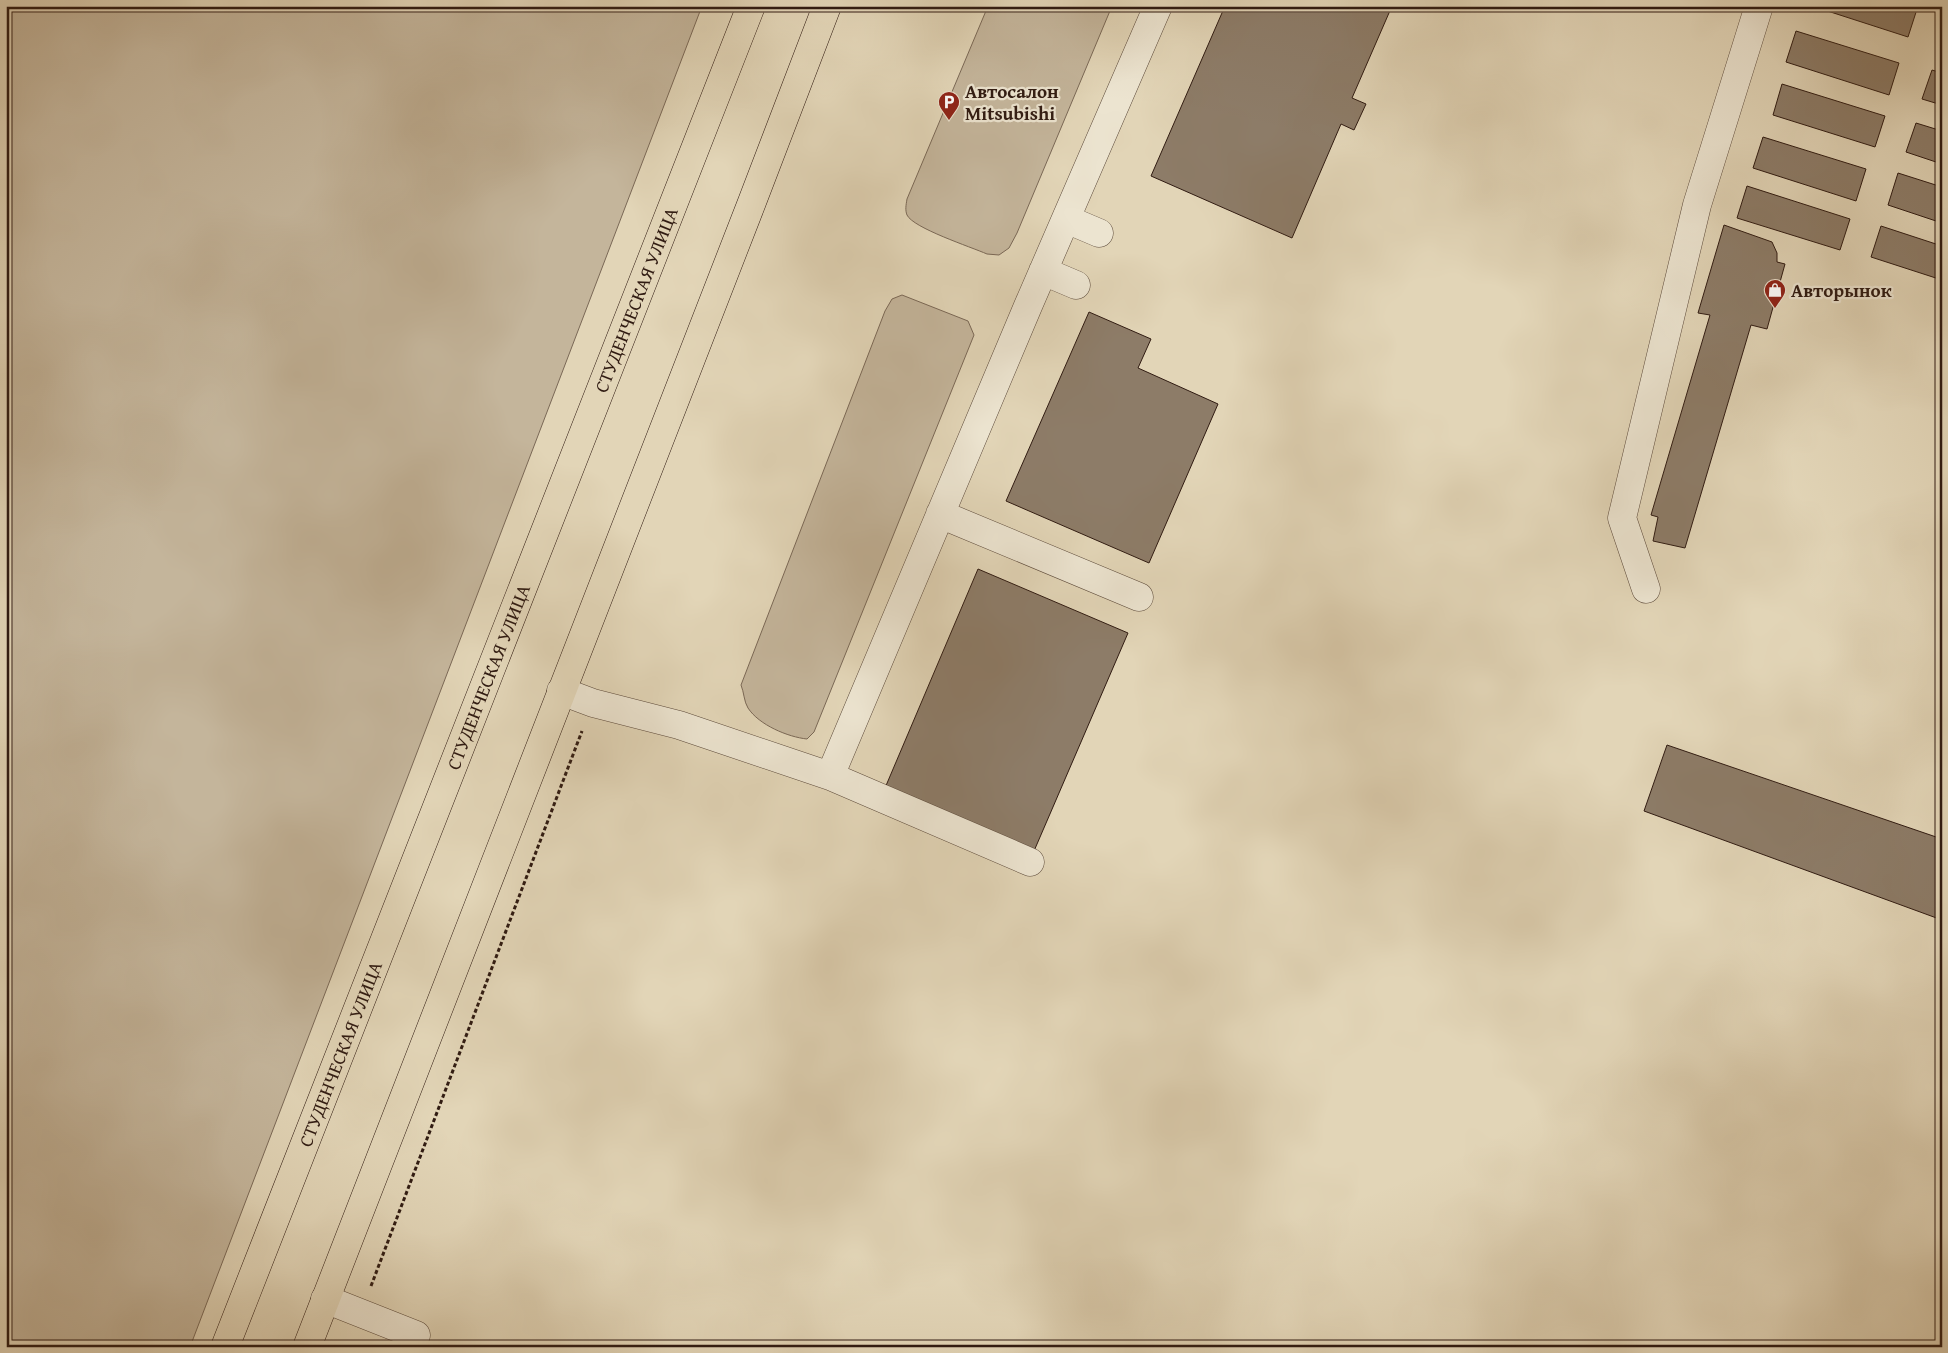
<svg xmlns="http://www.w3.org/2000/svg" width="1948" height="1353" viewBox="0 0 1948 1353" font-family="'Gentium Book Plus',serif">
	<style>
		.green { fill: #c4b59b; stroke: #7a6856 }
		.building { fill: #8d7c68; stroke: #301b12 }
		.lines { fill: none; stroke-linecap: round; stroke-linejoin: round }
		.minor-casing { stroke: #5c4a3b; stroke-width: 29 }
		.major-casing { stroke: #301b12; stroke-width: 29 }
		.path { stroke: #301b12; stroke-width: 3; stroke-dasharray: 4 2.5; stroke-linecap: butt }
		.minor { stroke: #ece4d0; stroke-width: 28 }
		.major { stroke: #e2d5b7; stroke-width: 28 }
		.labels { text-anchor: middle; stroke-width: 4.5; stroke-linejoin: round; paint-order: stroke }
		.poi-label { font-size: 19px; font-weight: bold; fill: #301b12; stroke: #ece4d0; text-anchor: start }
		.street-label { font-size: 19px; fill: #301b12; stroke: #ece4d0 }
	</style>
	<rect width="100%" height="100%" fill="#e2d5b7"/>
	<filter id="stains"><feTurbulence type="fractalNoise" baseFrequency=".004" numOctaves="4"/><feColorMatrix values="0 0 0 0 .2 0 0 0 0 .09 0 0 0 0 .02 0 0 0 .5 -.17"/></filter>
	<radialGradient id="worn" r=".72"><stop offset=".6" stop-color="#630" stop-opacity="0"/><stop offset="1" stop-color="#630" stop-opacity=".3"/></radialGradient>
	<path class="green" d="M6,6h696l-512,1341h-184z
		M988,6h124l-95,227 -8,15 -10,7 -12,-1c-16,-7 -74,-26 -80,-39 -2,-5 -1,-10 0,-16z
		M902,295l66,26 6,14 -160,397 -7,7c-19,-2 -48,-14 -59,-31 -4,-6 -4,-16 -7,-23l144,-374 7,-12z"/>
	<path class="building" d="M1225,6h167l-40,92 14,6 -12,26 -13,-6 -49,114 -141,-62z
		M1812,6h106l-10,31z
		M1796,31l103,32 -10,32 -103,-33z
		M1932,70l10,3v32l-20,-6z
		M1782,84l103,32 -10,31 -102,-32z
		M1916,123l26,8v33l-36,-12z
		M1763,137l103,32 -10,32 -103,-33z
		M1898,173l44,14v36l-54,-18z
		M1747,186l103,33 -10,31 -103,-32z
		M1724,225l48,17 5,11v9l8,2 -18,65 -16,-4 -66,223 -32,-7 5,-24 -7,-2 59,-200 -12,-2z
		M1881,226l61,20v34l-71,-23z
		M1089,312l62,27 -13,29 80,36 -69,159 -143,-62z
		M978,569l150,64 -94,218 -149,-63z
		M1667,745l275,94v81l-298,-109z"/>
	<g class="lines">
		<g class="minor-casing">
			<path id="minor" d="M1066,219l33,14
				M1043,271l33,14
				M940,514l199,83
				M1646,589l-24,-71 75,-313 62,-199
				M561,691l32,12 86,22 151,51 198,-470 130,-300
				M830,776l200,86
				M325,1299l91,36"/>
		</g>
		<g class="major-casing">
			<g id="major">
				<path id="s1" d="M225,1347l526,-1341"/>
				<path d="M307,1347l445,-1145 75,-196"/>
			</g>
		</g>
		<path class="path" d="M371,1286l211,-555"/>
		<use href="#minor" class="minor"/>
		<use href="#major" class="major"/>
	</g>
	<defs>
		<g id="parking-pin" transform="scale(1.125)"><path d="M0 17L-7.5 6A9.5 9.5 0 1 1 7.5 6Z" fill="#8f2418" stroke="#ece4d0"/><path d="M-3.5-5.5H1a3.5 3.5 0 0 1 0 7H-1V5.5H-3.5ZM-1-3.4V-.6H.8a1.4 1.4 0 0 0 0-2.8Z" fill="#fff"/></g>
		<g id="shop-pin" transform="scale(1.125)"><path d="M0 17L-7.5 6A9.5 9.5 0 1 1 7.5 6Z" fill="#8f2418" stroke="#ece4d0"/><path d="M-5-2.5h2.3a2.7 3.5 0 0 1 5.4 0H5L5.5 6h-11ZM-1.5-2.5h3a1.5 2.3 0 0 0-3 0Z" fill="#fff"/></g>
	</defs>
	<g fill-rule="evenodd">
		<use href="#parking-pin" x="949" y="102"/>
		<use href="#shop-pin" x="1775" y="290"/>
	</g>
	<g class="labels">
		<g class="poi-label">
			<text x="965" y="98">Автосалон<tspan x="965" dy="22">Mitsubishi</tspan></text>
			<text x="1791" y="297">Авторынок</text>
		</g>
		<g class="street-label">
			<text dy="7" stroke="none"><textPath href="#s1" startOffset="1125">СТУДЕНЧЕСКАЯ УЛИЦА</textPath></text>
			<text dy="7" stroke="none"><textPath href="#s1" startOffset="720">СТУДЕНЧЕСКАЯ УЛИЦА</textPath></text>
			<text dy="7" stroke="none"><textPath href="#s1" startOffset="315">СТУДЕНЧЕСКАЯ УЛИЦА</textPath></text>
		</g>
	</g>
	<rect width="1948" height="1353" fill="none" stroke="#e2d5b7" stroke-width="25"/>
	<rect x="8" y="8" width="1933" height="1338" fill="none" stroke="#301b12" stroke-width="2.5"/>
	<rect x="12" y="12" width="1923" height="1328" fill="none" stroke="#301b12"/>
	<rect width="100%" height="100%" filter="url(#stains)"/>
	<rect width="100%" height="100%" fill="url(#worn)"/>
</svg>
